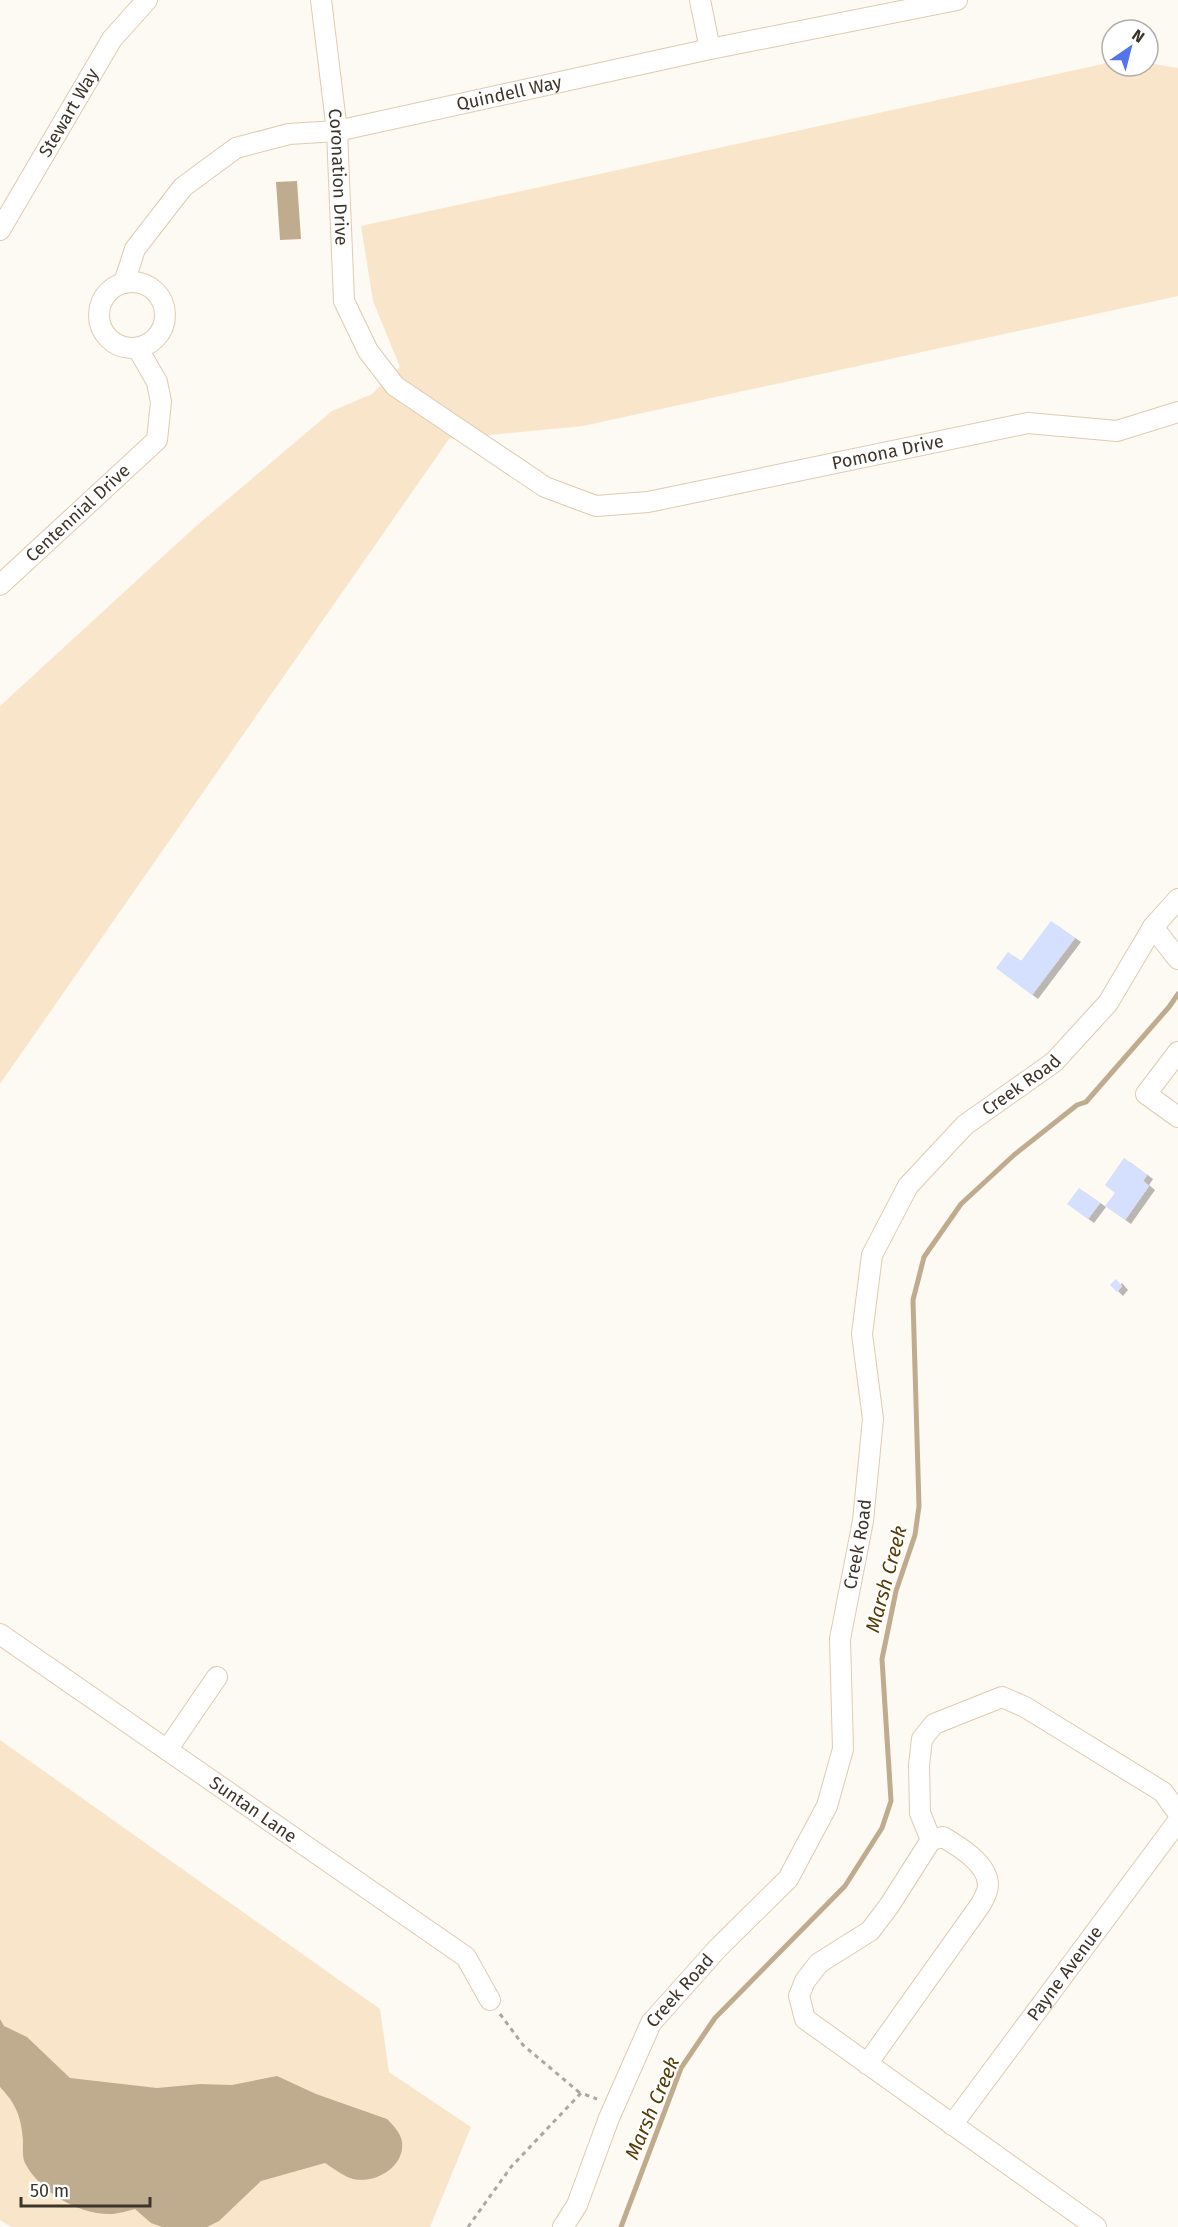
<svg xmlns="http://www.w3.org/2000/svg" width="1178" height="2227" viewBox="0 0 1178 2227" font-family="'Fira Sans',sans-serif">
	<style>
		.green { fill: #f9e6ca }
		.water { fill: #bfac8f }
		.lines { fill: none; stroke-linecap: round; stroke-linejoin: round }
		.stream { stroke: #bfac8f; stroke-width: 5 }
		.building { fill: #d5e0fe; filter: url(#shadow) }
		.minor-casing { stroke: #decbb0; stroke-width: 22 }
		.path { stroke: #ada79f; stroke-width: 3; stroke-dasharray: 4.5 4.5; stroke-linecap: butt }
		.minor { stroke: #fff; stroke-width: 20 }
		.labels { text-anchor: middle; stroke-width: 4.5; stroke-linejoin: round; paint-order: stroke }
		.street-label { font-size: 18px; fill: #3d352a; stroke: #fff }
		.water-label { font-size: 20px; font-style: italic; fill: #573b05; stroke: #fff }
	</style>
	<defs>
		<filter id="shadow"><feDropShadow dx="6" dy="4" stdDeviation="0" flood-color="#0004"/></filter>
	</defs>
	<rect width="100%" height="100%" fill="#fdf9f3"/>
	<path class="green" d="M1112,62v4h36v-3l30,5v228l-595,130 -134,13 -449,645v-378l195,-179 137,-116 40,-17 28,-27 -27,-66 -12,-75z
		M0,1740l380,269 9,63 82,55 -41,100h-419l-11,-7z"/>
	<path class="water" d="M297,181l4,58 -21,1 -4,-58z
		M0,2019l4,7 23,11 43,41 87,10 43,-4 32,1 45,-9 39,18 71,25c5,5 14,14 15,23 3,25 -27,42 -49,37 -10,-3 -20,-11 -28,-16l-64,18 -42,40 -12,6h-45l-11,-4 -16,-14c-7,2 -15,4 -22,5 -33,2 -73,-22 -88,-51 -3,-6 -2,-16 -2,-23 -2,-24 -7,-36 -23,-53z"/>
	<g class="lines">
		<path class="stream" d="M621,2227l60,-159 34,-50 130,-132 37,-58 9,-27 -9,-142 14,-68 19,-56 4,-29 -6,-206 11,-43 37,-53 53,-49 63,-50 9,-3 83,-95 9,-13"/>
	</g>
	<path class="building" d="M1051,921l24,17 -43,57 -36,-27 12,-16 13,9z
		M1124,1158l23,17 -4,6 6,5 -24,34 -20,-14 10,-13 -10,-8z
		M1079,1188l21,15 -12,16 -21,-15z
		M1116,1279l6,7 -5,6 -7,-7z"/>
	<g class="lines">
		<g class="minor-casing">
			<g id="minor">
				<path id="s1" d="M321,0l16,131 7,170 24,50 27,35 150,101 51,19 52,-4 380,-79 89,8 61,-19"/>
				<path d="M700,0l10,49"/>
				<path id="s2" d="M0,230l112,-191 35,-39"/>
				<circle cx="132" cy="315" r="33"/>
				<path id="s3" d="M124,283l11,-34 48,-62 53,-39 53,-14 48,-3 373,-82 247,-49"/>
				<path id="s4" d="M0,585l157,-145 4,-38 -4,-20 -19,-33"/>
				<path d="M1153,927l25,32"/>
				<path d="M1178,1052l-32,42 32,23"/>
				<path id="s5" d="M0,1634l466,323 24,43"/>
				<path d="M167,1750l50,-73"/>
				<path d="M931,1840l-11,-27 -1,-48 3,-26 12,-15 68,-27 23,10 138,85 15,21"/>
				<path d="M867,2064l114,-160c3,-6 7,-12 7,-19 0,-21 -28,-38 -45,-48l-12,3 -42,66 -19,25 -51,32 -14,18 -6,15 6,23 291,208"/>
				<path id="s6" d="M952,2125l226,-304"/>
				<path id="s7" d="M563,2227l14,-22 32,-87 42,-95 67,-75 70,-69 39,-73 16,-57 -3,-110 23,-118 10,-102 -11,-85 10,-79 36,-69 57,-61 89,-63 54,-59 45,-76 25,-28"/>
			</g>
		</g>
		<path class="path" d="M500,2014l23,31 57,48
			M468,2227l43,-60 70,-74 16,6"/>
		<use href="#minor" class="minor"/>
	</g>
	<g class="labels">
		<g class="street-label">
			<text dy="6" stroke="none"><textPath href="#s3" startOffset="459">Quindell Way</textPath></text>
			<text dy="6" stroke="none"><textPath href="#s2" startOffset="136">Stewart Way</textPath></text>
			<text dy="6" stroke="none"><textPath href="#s1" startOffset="178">Coronation Drive</textPath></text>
			<text dy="6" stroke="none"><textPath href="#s1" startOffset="934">Pomona Drive</textPath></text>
			<text dy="6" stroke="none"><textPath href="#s4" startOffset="106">Centennial Drive</textPath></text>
			<text dy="6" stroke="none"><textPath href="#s7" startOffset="1292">Creek Road</textPath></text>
			<text dy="6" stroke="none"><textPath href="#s7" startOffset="770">Creek Road</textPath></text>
			<text dy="6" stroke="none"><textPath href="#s5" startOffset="308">Suntan Lane</textPath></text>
			<text dy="6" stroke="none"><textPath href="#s6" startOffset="189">Payne Avenue</textPath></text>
			<text dy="6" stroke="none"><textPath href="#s7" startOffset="266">Creek Road</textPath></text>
		</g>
		<g class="water-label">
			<text transform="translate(886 1579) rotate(-75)" y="7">Marsh Creek</text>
			<text transform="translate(652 2108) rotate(-67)" y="7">Marsh Creek</text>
		</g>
	</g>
	<g transform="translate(1130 48) rotate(35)"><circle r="28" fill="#ffffff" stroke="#b1aeaa" stroke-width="1.5"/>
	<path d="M0-4.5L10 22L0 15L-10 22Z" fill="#5474e9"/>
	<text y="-9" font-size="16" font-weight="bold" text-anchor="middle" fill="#3d352a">N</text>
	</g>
	<path d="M21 2197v9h129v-9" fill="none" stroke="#3d352a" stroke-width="3"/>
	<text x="30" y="2197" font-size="18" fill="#3d352a" stroke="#ffffff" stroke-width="4.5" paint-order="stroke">50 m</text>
</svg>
